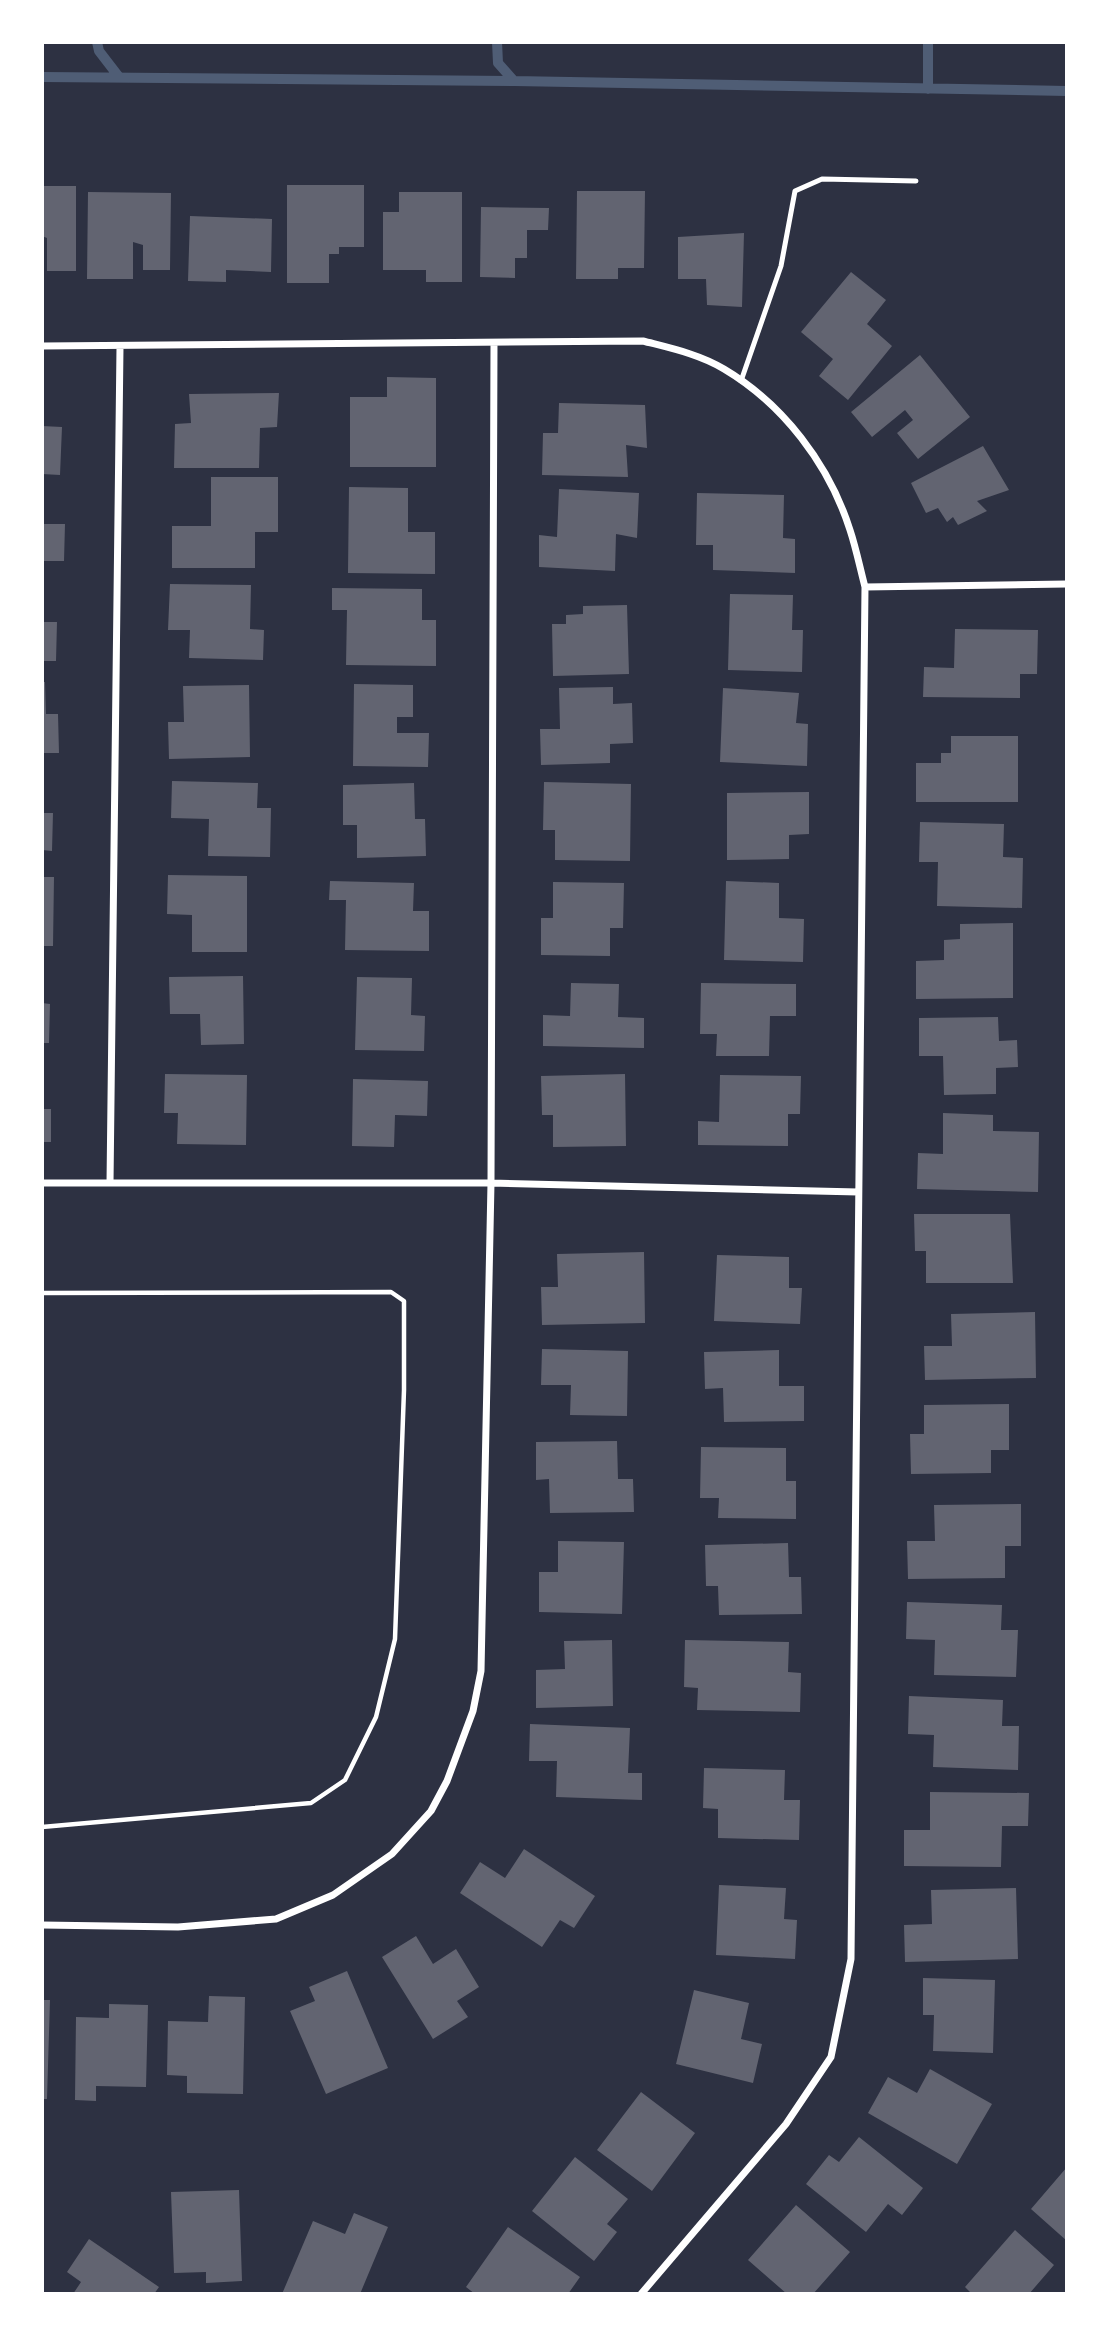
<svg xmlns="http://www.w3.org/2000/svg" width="1109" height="2336" viewBox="0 0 1109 2336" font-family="'Golos Text',sans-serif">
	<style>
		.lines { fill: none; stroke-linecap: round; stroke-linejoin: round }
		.stream { stroke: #4f5d75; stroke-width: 10 }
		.building { fill: #626471 }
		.path { stroke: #fff; stroke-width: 4.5 }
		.service { stroke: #fff; stroke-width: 5 }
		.minor { stroke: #fff; stroke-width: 7 }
	</style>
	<rect width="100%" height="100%" fill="#2d3142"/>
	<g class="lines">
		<path class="stream" d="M97,42l2,9 20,26
			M497,42l1,21 16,18
			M928,42v47
			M42,77l472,4 553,10"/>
	</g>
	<path class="building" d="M287,185h77v62h-25v7h-10v29h-42z
		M42,186h34v85h-29v-33l-5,-2z
		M577,191h68l-1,77h-26v11h-42z
		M88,192l83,1 -1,77h-27v-25l-10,-3v37h-46z
		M399,192h63v90h-36v-12h-43v-58h16z
		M481,207l68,1 -1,22h-21v28h-12v20l-35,-1z
		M190,216l82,3 -1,53 -45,-2v12l-38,-1z
		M744,233l-2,74 -35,-2 -1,-26h-28v-42z
		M851,272l35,28 -19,24 25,22 -44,54 -29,-24 14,-17 -32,-27z
		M920,355l50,62 -52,42 -21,-26 16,-13 -8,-10 -33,27 -21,-25z
		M387,377l49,1v89h-86v-70h37z
		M279,393l-2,34 -17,1 -1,40h-85l1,-44 16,-1 -2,-29z
		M559,403l86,2 2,43 -21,-3 2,32 -86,-2 1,-42h15z
		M42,426l20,1 -2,48 -18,-1z
		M983,446l26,44 -32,11 10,10 -29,14 -5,-8 -6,5 -9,-14 -12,5 -15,-30z
		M211,477h67v55h-23v36h-83v-42h39z
		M349,487l59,1v44h27v42l-87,-1z
		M559,489l80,4 -2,45 -21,-4 -1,37 -76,-4v-32l18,2z
		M697,493l87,2 -1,43 12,1v34l-82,-3v-25h-17z
		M42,524h23l-1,37h-22z
		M170,584l81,1 -1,44 14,1 -1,30 -74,-2 1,-28h-22z
		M332,588l90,1v31h14v46l-90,-1 1,-55h-15z
		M730,594l63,1 -1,35h11l-1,42 -74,-2z
		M627,605l2,69 -76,2 -1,-52h14v-9l17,-1v-8z
		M42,622h15l-1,39h-14z
		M955,629l83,1 -1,44h-17v24l-97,-1 1,-30 30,1z
		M42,682h3l1,32h12l1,39h-17z
		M354,684l59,1v32h-16v16h32l-1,34 -75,-1z
		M249,685l1,72 -81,2 -1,-37h16l-1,-36z
		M613,687v17l19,-1 1,40 -23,1v19l-69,2 -1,-36h20l-1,-41z
		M723,688l76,5 -3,30 12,1 -1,42 -87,-4z
		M951,736h67v66h-102v-39h25v-10h10z
		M172,781l86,2 -1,25h14l-1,49 -62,-1 1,-37 -38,-1z
		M544,782l87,2 -1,77 -75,-1v-30h-12z
		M414,783l1,36h10l1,37 -69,2v-33h-14v-40z
		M809,792v42l-20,1v24l-62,1v-67z
		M42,813h11l-1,38 -10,-1z
		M920,822l84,2 -1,33 20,1 -1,50 -85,-2 1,-44h-19z
		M168,875l79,1v76h-55v-37l-25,-1z
		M42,877h12l-1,69h-11z
		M330,881l84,2 -1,28h16v40l-84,-1 1,-50h-17z
		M726,881l53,2v35l25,1 -1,43 -79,-2z
		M553,882l71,1 -1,45h-13v28l-69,-1v-37h12z
		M1013,923v75l-97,1v-38l28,-1v-20l16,-1v-15z
		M243,976l1,68 -43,1 -1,-31h-30l-1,-37z
		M357,977l55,1 -1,37 14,1 -1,35 -69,-1z
		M571,983l48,1 -1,33 26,1v30l-101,-2v-31l27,1z
		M701,983l95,1v32h-26l-1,40h-53l1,-22h-17z
		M42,1003l8,1 -1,39h-7z
		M998,1017l1,24 18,-1 1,27 -22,1v26l-52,1 -1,-39h-24v-38z
		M165,1074l82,1 -1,70 -69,-1 1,-31h-14z
		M625,1074l1,72 -73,1v-32h-11l-1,-39z
		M720,1075l81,1 -1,38h-12v32l-90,-1v-24l21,1z
		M353,1079l75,2 -1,35 -32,-1 -1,32 -42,-1z
		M42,1109h9v33h-9z
		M943,1113l50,2v16l46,1 -1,60 -121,-3 1,-36 25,1z
		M914,1214h96l3,69h-87v-32h-11z
		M644,1252l1,71 -103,2 -1,-38h17l-1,-33z
		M717,1255l72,2v31h13l-2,36 -86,-3z
		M1035,1312l1,66 -111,2 -1,-34h28l-1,-32z
		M542,1349l86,2 -1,65 -57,-1 1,-30h-30z
		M779,1350v36h25v35l-80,1 -1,-34 -18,1 -1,-37z
		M1009,1404v46h-18v23l-80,1 -1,-40h14v-29z
		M617,1441l1,38h15l1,33 -84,1 -1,-34 -13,1v-38z
		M701,1447l85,1v33h10v38l-78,-1 1,-20h-19z
		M1021,1504v42h-16v32l-97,1 -1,-38h28l-1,-36z
		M558,1541l66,1 -2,72 -83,-2v-40h19z
		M788,1543l1,34h12l1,37 -83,1 -1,-29h-12l-1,-41z
		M907,1602l95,3 -1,25h17l-2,47 -82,-2 1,-35 -29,-1z
		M612,1640l1,66 -77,2v-38l29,-1 -1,-28z
		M685,1640l104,2 -1,30 13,1 -1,39 -103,-2 1,-22 -14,-1z
		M909,1696l94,4 -1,26h17l-1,44 -85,-3 1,-32 -26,-1z
		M530,1724l100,4 -2,45h14v27l-86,-3 1,-36h-28z
		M704,1768l81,2 -1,30h16l-1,40 -81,-2v-29l-15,-1z
		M930,1792l99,1 -1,33h-26l-1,41 -97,-1v-36h26z
		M524,1849l71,47 -21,32 -14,-8 -18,27 -82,-54 20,-31 25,16z
		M719,1885l67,3 -2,31 13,1 -2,39 -79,-4z
		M1016,1888l2,71 -113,3 -1,-37 28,-1 -1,-34z
		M416,1936l17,28 23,-15 23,38 -22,14 11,16 -35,22 -51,-82z
		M347,1971l41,97 -62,26 -36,-83 25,-10 -6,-14z
		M923,1978l72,2 -2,73 -60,-2 1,-36h-11z
		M694,1990l55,13 -8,36 21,5 -9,39 -77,-19z
		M209,1996l36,1 -2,97 -56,-1v-17l-20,-1 1,-54 40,1z
		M42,2000h8l-3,99h-5z
		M109,2004l39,1 -2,82 -50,-1v15l-21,-1 1,-83 33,1z
		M930,2069l62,35 -35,60 -89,-51 20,-36 29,16z
		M641,2092l54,41 -43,58 -55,-41z
		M859,2137l64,51 -21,27 -14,-11 -22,28 -60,-48 23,-29 10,7z
		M575,2157l53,42 -21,25 10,8 -23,29 -62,-50z
		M1067,2167v74l-36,-32z
		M239,2190l3,91 -36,2v-11l-32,1 -3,-81z
		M796,2205l54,47 -37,42h-26l-39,-34z
		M354,2213l34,14 -28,67h-78l31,-73 32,13z
		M508,2227l72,50 -12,17h-93l-9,-7z
		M1015,2230l39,35 -25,29h-57l-7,-7z
		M89,2239l70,48 -5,7h-81l8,-12 -14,-10z"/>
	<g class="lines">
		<path class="path" d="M42,1293l349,-1 13,9v89l-9,249 -19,78 -31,63 -34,23 -269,24"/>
		<path class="service" d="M741,381l40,-115 14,-75 27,-12 94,2"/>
		<path class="minor" d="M42,346l601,-5c27,7 56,13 81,28 59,35 105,95 126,161 6,18 10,38 15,57l-14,1372 -20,98 -45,67 -145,170
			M865,587l202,-3
			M42,1183h449l367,9
			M110,1183l10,-836
			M42,1925l136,2 98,-8 57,-24 59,-41 39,-43 16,-30 26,-70 8,-40 10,-488 3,-839"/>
	</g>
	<rect width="1109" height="2336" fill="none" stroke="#ffffff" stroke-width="88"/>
</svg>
